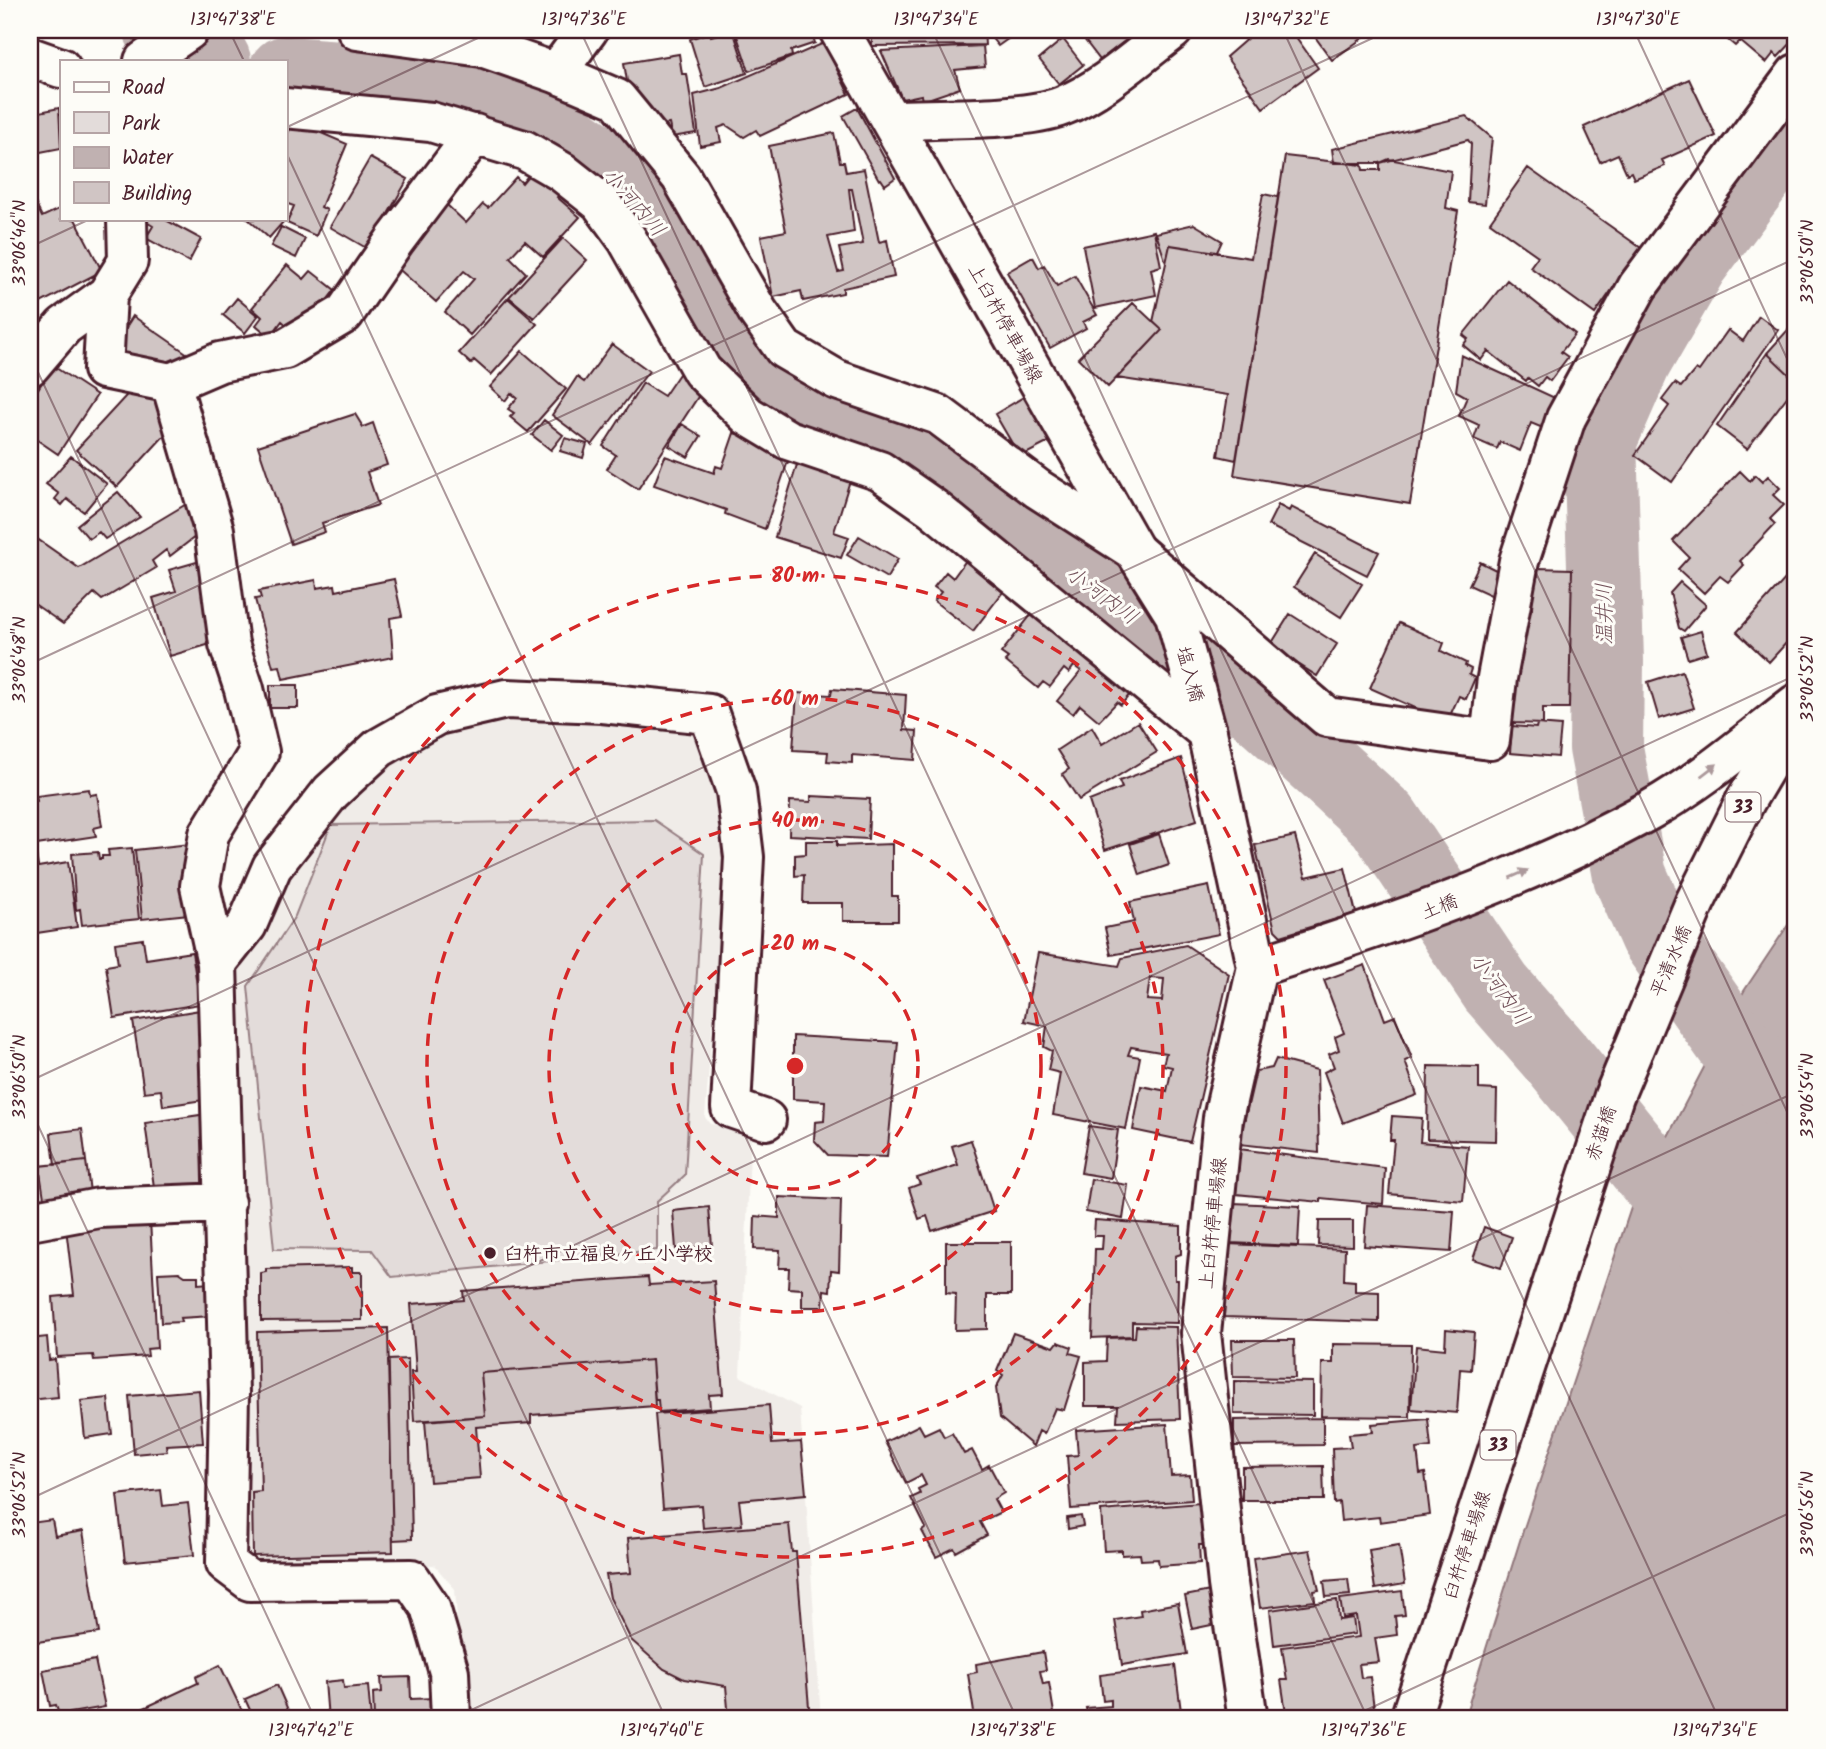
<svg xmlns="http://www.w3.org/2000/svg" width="1826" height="1749" viewBox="0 0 1826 1749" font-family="Kalam,'Klee One',sans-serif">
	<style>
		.built { fill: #f0ece8 }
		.green { fill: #e3dcda; stroke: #967e82; stroke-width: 2 }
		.water { fill: #c0b1b1; stroke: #91777b; stroke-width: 2 }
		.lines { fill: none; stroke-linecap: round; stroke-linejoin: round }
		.river { stroke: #c0b1b1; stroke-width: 74 }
		.building { fill: #d0c5c4; stroke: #4a1f2b; stroke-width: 2; fill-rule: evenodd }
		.minor-casing { stroke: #4a1f2b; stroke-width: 44 }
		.major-casing { stroke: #4a1f2b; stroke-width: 44 }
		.minor { stroke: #fdfcf7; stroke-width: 38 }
		.major { stroke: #fdfcf7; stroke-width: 38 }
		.oneway { fill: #ac999b }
		.ticks { fill: none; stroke: #4a1f2b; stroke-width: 2; stroke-opacity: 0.45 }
		.ring { fill: none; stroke: #d62828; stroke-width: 3.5; stroke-dasharray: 12 9 }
		.poi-dot { fill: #4a1f2b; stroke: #fdfcf7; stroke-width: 2.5 }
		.labels { text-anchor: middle; stroke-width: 6; stroke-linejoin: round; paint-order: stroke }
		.shield { fill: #fdfcf7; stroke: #806168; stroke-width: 2 }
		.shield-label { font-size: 18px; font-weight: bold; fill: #4a1f2b }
		.street-label { font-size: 19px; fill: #4a1f2b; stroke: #fdfcf7 }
		.poi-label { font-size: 19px; font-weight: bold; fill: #4a1f2b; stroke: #fdfcf7; text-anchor: start }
		.water-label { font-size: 21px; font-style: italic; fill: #73525a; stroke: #fdfcf7 }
		.centre { fill: #d62828; stroke: #fdfcf7; stroke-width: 3.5 }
		.ring-label { font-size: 21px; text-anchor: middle; font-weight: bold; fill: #d62828; stroke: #fdfcf7; stroke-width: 6; stroke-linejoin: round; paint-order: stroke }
		.neatline { fill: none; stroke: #4a1f2b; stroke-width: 2.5 }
		.ticks-label { font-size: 18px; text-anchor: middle; fill: #4a1f2b }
	</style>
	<rect width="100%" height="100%" fill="#fdfcf7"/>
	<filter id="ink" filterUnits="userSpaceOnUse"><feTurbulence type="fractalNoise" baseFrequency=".0143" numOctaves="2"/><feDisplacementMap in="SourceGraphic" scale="14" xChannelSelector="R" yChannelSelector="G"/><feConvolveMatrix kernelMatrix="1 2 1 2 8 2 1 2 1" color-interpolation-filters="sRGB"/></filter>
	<g filter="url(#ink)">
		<path class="built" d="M476,716l228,10 22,123 -21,268 5,7 41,7 -11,245 60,32 21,311h-357l-9,-130 -21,-24 -187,-1 -24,-588 41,-37 41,-97 67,-77z"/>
		<path class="green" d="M654,820l50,34 -19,321 -28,26v49l-265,27 -20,-27 -98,-1 -26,-263 47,-70 36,-91z"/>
		<path class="water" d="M1796,913v806h-332l59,-188 109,-326 112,-214z"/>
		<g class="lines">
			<path class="river" d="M161,30l30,22 23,9
				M285,73l176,13 74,32 71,49 50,55 80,134 55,54 130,42 81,72 256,182 125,114 113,168 62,71 135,167 103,102
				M1796,122l-105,141 -56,97 -35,80 7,221 -1,87 24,128 26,59 77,109 63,60"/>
		</g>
		<path class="building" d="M733,30l14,43 -42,14 -15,-48 20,-7 1,4z
			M735,30h76l4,13 -24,8 1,5 -43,15z
			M872,30h112l1,15 -113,1z
			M998,30h20l1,1 -21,15 -8,-10z
			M1077,30h67h-5l-39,30z
			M1257,30h34l27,38 -55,40 -37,-51z
			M1310,30h64l-42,30z
			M1716,30h80v8l-18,19 -4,-4 -8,10 -26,-22 -5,5z
			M1063,39l20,26 -24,19 -20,-25z
			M824,43l25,51 -89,42 -4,-6 -12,7 -18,-12 -8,3 3,14 -21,4 -6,-51 27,-7z
			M983,46l2,21 -30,3 5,18 -38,13 -1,-6 -19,4 -21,-48z
			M679,54l3,20h5l9,59 -24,4 -3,-13 -12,2 -8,-5 -3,-17 -15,2 -7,-43z
			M1689,79l27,57 -54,24 3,6 -31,13 -3,-7 -4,2 -9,-20 -18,8 -16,-35z
			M59,108l2,40 -31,6v-40z
			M857,108l38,70 -10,7 -4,-6 -2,1 -36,-64z
			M1466,116l26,22 -7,66 -17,-2 3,-58 -3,-4 -88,23h-46l-2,-14z
			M293,121l54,23 -26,63 6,3 -11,26 -29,-13 7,-17 -9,-3v-63z
			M834,133l6,29h4l2,10 18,-3 15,73 8,-2 7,37 -51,11v5l-40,8 -2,-10 -28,6 -12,-61 25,-5 -17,-85zM849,189h3l11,55 -24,4 5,23 -6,1 -10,-35 26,-5z
			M1285,156l77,9 1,5h17v-7l9,-4 62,12 -5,37 12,3 -48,293 -176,-29z
			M370,158l38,21 -40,70 -38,-22z
			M1528,168l113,80 -46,66 -65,-47 8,-11 -48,-34z
			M531,172l29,21 -3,4 23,20 -37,40 -18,-16 -15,16 16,16 -56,62 -25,-23 29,-33 -10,-8 -28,31 -43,-38 53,-60 20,19 17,-19 5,4 28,-31 6,6z
			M30,193l12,24 19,-9v11h14l27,52 -67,35 -5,-10v-15l7,-4 -7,-14z
			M1263,194l15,3 -42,263 -18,-4 10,-61 -111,-17 45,-48 -9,-8 17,-77 81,13z
			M146,219h18l37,20 -12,23 -43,-24 7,-12 -8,-5z
			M248,219h33l3,2 -15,17z
			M1194,224l28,17 -5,11 -47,-7 -4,18 -10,-30z
			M281,227l24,12 -9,19 -25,-12z
			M1154,231l7,35 -10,3 5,26 -61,13 -12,-62z
			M563,238l24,22 -53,58 -25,-21z
			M1033,257l6,11 5,-3 13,21 18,-10 22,39 -14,7 3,6 -36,20 -43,-76z
			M287,265l17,14 7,-8 24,19 -27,34 -17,5 -9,-8 -12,16 -14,-12 6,-8 -10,-9z
			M1507,280l68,54 -14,18 7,5 -18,24 -5,-4 -7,9 -10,-8 -2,3 -38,-30 -7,9 -18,-15 5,-6 -5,-4z
			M237,298l21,18 -13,17 -22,-18z
			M508,298l29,26 -46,51 -17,-15 -3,4 -12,-11z
			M1133,303l29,27 -54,57 -30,-29z
			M133,316l65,45 -36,17 -49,-30z
			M1759,316l19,14 -106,152 -37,-27 34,-49 -7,-6 13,-17 6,4 15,-18 3,2 29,-41 15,11z
			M1796,321v60l-29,-28z
			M612,344l37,27 -57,74 -40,-30 25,-38 7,5z
			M522,351l44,38 -38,43 -18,-15 4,-4 -6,-4 9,-11 -6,-5 -6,8 -15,-14z
			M1767,353l29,28v4l-49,64 -30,-23z
			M1461,355l96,44 -12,30 -14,-6 -11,28 -20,-9 -3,7 -23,-10 5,-14 -20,-9 8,-19 -11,-6z
			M53,366l44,29 -39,59 -28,-19v-34z
			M681,371l24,15 -67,103 -31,-20 9,-14 -13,-9 40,-63 21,13z
			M136,385l29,18 10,21 -58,63 -41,-37z
			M1027,395l26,45 -33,17 -25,-43z
			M355,414l8,13 10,-4 14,42 -20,7 11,33 -56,18 3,9 -34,12 -33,-98z
			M544,420l19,15 -12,15 -19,-15z
			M682,424l19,12 -13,21 -19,-11z
			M745,430l46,22 -26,77 -40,-15 1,-4 -72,-25 11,-29 49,17 2,-7 6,2 12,-35 9,3z
			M565,438l22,6 -4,14 -23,-7z
			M71,456l36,28 -23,28 -17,-13 -5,6 -7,-6 4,-5 -13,-10z
			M799,458l53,16 -18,58 15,5 -8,21 -66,-21z
			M1740,471l10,10 5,-6 7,7 6,-6 12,12 -7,7 11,10 -14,14 5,5 -35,37 4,4 -16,17 -8,-6 -16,17 -26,-24 11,-12 -16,-16z
			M118,492l22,25 -35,22 -6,-7 -10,7 -12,-14z
			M188,503l16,27 -34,26 -4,-6 -14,11 4,7 -54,32 -8,-7 -31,31 -30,-21 -3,4v-73l49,34z
			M1278,505l11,6 2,-4 88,45 -12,23 -99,-50z
			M859,536l39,23 -11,19 -40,-23z
			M1315,554l47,30 -21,33 -47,-30z
			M207,559l17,81 -54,16 -17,-58 23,-7 -7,-21z
			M967,559l39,29 -33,43 -39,-30 7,-9 -7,-5 12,-15 7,6z
			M1480,562l24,12 -9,23 -26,-12z
			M1796,567v65l-27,30 -32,-30z
			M1538,568l34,1 -3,139h-26v16l-30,-1 1,-72 8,-1 1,-41h9l1,-33h5z
			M394,579l8,37 -12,2 3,39 -110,22 -3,-13 -7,1 -18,-68 6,-1 -2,-7 57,-11 1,8 18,-3 1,6z
			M1680,582l26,23 -22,26 -5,-3 -9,-35z
			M1035,610l96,83 -10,12 -4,-3 -18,19 -19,-16 -7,9 -16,-13 24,-30 -7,-5 -5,7 -5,-4 -14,18 -7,-5 -5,6 -33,-27 3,-3 -7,-5z
			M1290,614l47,30 -20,32 -47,-30z
			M1399,623l45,20 -3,8 25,12 -1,3 6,3 -2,6 6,3 -9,21 -7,-3 -12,26 -77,-34z
			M1701,631l6,22 -19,6 -7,-22z
			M1682,671l12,37 -35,11 -11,-37z
			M270,685h28v23h-28z
			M832,689l74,6 -2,35 13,1 -2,29 -63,-5v8l-25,-2 1,-9 -35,-2 4,-57 34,2z
			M1138,722l19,30 -78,48 -17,-26 7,-5 -12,-19 35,-23 10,17z
			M1537,724l24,2 -3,31 -48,-4 2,-27 24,2z
			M1181,758l16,62 -92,30 -16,-49 33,-13 -3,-7z
			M89,789l1,6 7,-1 5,32 -8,2 2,8 -66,10v-44l7,-1 -1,-5z
			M811,796l59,3 -2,40 -79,-4 1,-34 21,1z
			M1159,834l10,31 -29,10 -10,-31z
			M1295,836l11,41 39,-9 11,45 -75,23 -6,-6 -20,-85z
			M806,841h31v5l55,-2v52h6v25h-55v-18h-40l1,-28 -9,1v-21l11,-1z
			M190,844l8,69 -56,6 -7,-69z
			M132,848l7,71 -57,6 -2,-16 -4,1 -4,-56 26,-2 1,7h3v-3h7l-1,-6z
			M36,854l2,13 30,-5 9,65 -47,7v-79z
			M1209,886l10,48 -108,21 -6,-27 29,-6 -4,-20z
			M143,939l3,20 46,-7 8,52 -86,14 -8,-52 12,-2 -3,-21z
			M1186,945l43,29 -39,168 -57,-12 8,-44 26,5 5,-24 -9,-2 3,-12 -35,-6 -3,8 12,2 -14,72 -73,-14 7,-42 -12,-3 4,-19 -8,-4 3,-21 -23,-5 14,-68 81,13 3,-8zM1150,978l14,1 -2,22 -15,-1z
			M1365,965l20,55 10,-4 17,42 -7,3 12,34 -74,28 -19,-51 10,-5 -5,-13 10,-4 -4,-13 9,-4 -20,-53z
			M200,1010l10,89 -47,7 -2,-16 -17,2 -11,-71z
			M793,1036l105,6 -11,115 -59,-2 -14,-15 1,-18 9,-1 1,-20 -32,-2z
			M1276,1059l41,11 2,83 -80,-9 17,-73 16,-3z
			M1428,1066l51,1v22l18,1 -1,51 -69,-2z
			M207,1114l10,72 -62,8 -10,-71z
			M1392,1116l30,2 -2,24 48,4 -5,55 -74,-7 5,-54h-4z
			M1089,1126l29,4 -7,48 -30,-5z
			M82,1129l4,32 -31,4 -4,-32z
			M971,1140l23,71 -62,20 -5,-15 -8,3 -10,-31 11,-4 -3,-6 41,-13 -6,-19z
			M1239,1149l146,19 -2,36 -62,-6v4l-85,-8z
			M86,1161l4,31 -46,6 -5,-32z
			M1091,1179l37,6 -5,34 -37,-7z
			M779,1197l62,3 -2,71 -8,-1 -1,21 -6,-1 -1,17h-21v-18l-14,-1 1,-20h-10l1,-18 -26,-1 1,-33 24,2z
			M1233,1203l67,3 -2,40 -67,-3z
			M1367,1205l87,6 -3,41 -87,-6z
			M709,1207l3,39 -36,3 -3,-38z
			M150,1220l7,128 -10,1 1,7 -54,4 -1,-5 -36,2 -4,-60 21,-2 -8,-67z
			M1095,1220l86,6v28l-6,2v24h3l-1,43 -45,-1v14l-40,2 3,-89h7l1,-13h-9z
			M1319,1221h34v25l-35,-1z
			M1484,1227l28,10 -11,31 -28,-9z
			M946,1242h65v53h-24v34l-32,1 1,-36 -10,-1z
			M1227,1244l118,5 -1,31 11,1v10l24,1v30l-155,-5z
			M352,1267v5h10v48l-101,1v-48l5,-1v-3z
			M179,1272l6,4h13v8l12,-1 2,33 -32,2 1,4 -20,1 -3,-50z
			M648,1277l1,8 65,-4 9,113 -14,1 1,13 -51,4 -1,-12h-3l-3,-40 -171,13 4,43 -71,5 -3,-49h5l-5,-68 53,-4 -1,-9z
			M1136,1326l40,1 4,92 -63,2 1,-15h-33v-44l21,-1 1,-23 28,-1z
			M388,1328l5,224 -140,4 -1,-64 9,-1 -4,-159z
			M1446,1329l28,3 -3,38 -11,-1 -3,44 -46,-4 5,-63 29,3z
			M1013,1333l41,14 4,-5 14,5 -2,6 11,3 -17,54 -9,-2 -11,26 -5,-3 -6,15 -33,-28 -4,-30 7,-13 -6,-4z
			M47,1337l2,23 6,-1 3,38 -28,3v-61z
			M1232,1340h62l1,38 -62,-1z
			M1333,1344l78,1 -1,72 -89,-1 1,-53h11z
			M408,1359l4,180 -19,1 -5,-180z
			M652,1360l3,46 -124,9v8l-55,4 4,51 -50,4 -5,-61 60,-5 -4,-43z
			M1234,1381l79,1v33l-79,-1z
			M199,1390l4,53 -37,2 1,6 -33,3 -5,-58z
			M108,1398l4,36 -27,4 -4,-37z
			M769,1405l3,39 29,-2 5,52 -67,6 3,25 -39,3 -2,-23 -38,3 -8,-94z
			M1323,1418v27l-89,1v-26z
			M1428,1419l3,28 -14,2 3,25 5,-1 5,42 -50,7 -1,-5 -38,4 -2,-19 -5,1 -2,-55 19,-1 -2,-13 24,-2 -1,-8z
			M1167,1424l4,52 19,-1 2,25 -121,9 -4,-53 11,-1 -2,-25z
			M919,1425l5,9 15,-7 5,10 8,-4 12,21 8,-4 10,19 7,-4 15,28 -10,6 7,13 -21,10 7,13 -31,17 -2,-4 -18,9 -14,-26 4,-3 -15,-30 9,-4 -2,-5 8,-4 -5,-10 -15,8 -21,-41z
			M1323,1466l1,34h-82v-33z
			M161,1490l2,16 25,-3 6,52 -69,7 -8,-67z
			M1200,1503l3,42h-4l1,18 -41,3 -1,-7 -17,1 -1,-6 -18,1v-5l-18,1 -3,-40z
			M1081,1516l2,10 -15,3 -1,-11z
			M52,1520l3,16 28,-5 16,102 -69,10v-120z
			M789,1524l3,28h4l14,167h-81l-3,-33 -42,-7 -20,-10 -33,-29 -21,-42 -4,-23 25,-2 -3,-35z
			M1399,1545l6,39 -30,5 -6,-39z
			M1310,1550l9,40 -5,1 1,10 -55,7 -7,-50z
			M1348,1579l2,16 -24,2 -2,-16z
			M1215,1590l6,33 -29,6 -7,-33z
			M1402,1591l3,24 -10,1 2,19 -22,3 4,24 -20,2 2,14 9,-1 4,31 -33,5 1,6h-55l-6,-39h6l-5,-33 77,-10 -3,-21 -13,2 -3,-19z
			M1337,1600l2,20 14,-2 2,16 -81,11 -4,-35z
			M1178,1603l9,51 -65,11 -7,-45 26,-4 -1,-6z
			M1043,1652l3,18 -6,1 3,13 6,-1 6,36h-80l-7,-45 9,-2 -1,-8z
			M95,1660l10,47 -46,8 -3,-10 -6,1 -7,-36z
			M220,1665l26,54h-117l-2,-3 71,-33 -2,-6z
			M1175,1665l7,54h-94l-2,-11 25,-2v-6l-8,1 -3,-26z
			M410,1677l1,22 24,-1 1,21h-62l-1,-26 9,-1 -1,-14z
			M343,1680l1,8 24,-2 3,33h-43l-3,-37z
			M277,1685l15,34h-38l-9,-20z"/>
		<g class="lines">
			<g class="minor-casing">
				<path id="minor" d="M357,30l125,17 74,26 61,26 64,78 77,135 26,37 53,31 102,35 99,74 97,62 192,166 163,23 7,-62 22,-117 47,-143 72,-132 158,-212
					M30,57l31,11
					M144,61l45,-31
					M556,73l32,-43
					M285,108l146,14 93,28 38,22 38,30 27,37 75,132 46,45 40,24 92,31 53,37 274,224
					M892,120c46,-2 130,1 170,-14 39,-15 78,-51 111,-76
					M107,295l-4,74 68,14 43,147 15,114 15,45 15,63 -50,82 -9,52 17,77 12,430 -3,170 24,18 161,-2 19,28 19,65 2,47
					M30,366l34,-40 43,-31 21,-34 -1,-42
					M171,383l49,-21 65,-13 59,-35 51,-74 80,-106
					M217,963l30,-38 25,-58 59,-75 48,-44 58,-33 69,-16 96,4 107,11 27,77 8,66 -13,251 35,12
					M1257,967c135,-43 269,-88 393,-157 52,-29 99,-70 146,-106
					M30,1221l69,-13 126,-5"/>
			</g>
			<g class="major-casing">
				<path id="major" d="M839,30l296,521 40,64 32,117 50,235 -34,151 -22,215 27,251 20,135
					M1410,1719l204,-623 81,-194 51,-102 50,-84"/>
			</g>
			<use href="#minor" class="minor"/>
			<use href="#major" class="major"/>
		</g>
		<defs><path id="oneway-solid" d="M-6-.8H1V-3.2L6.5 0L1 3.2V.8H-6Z" transform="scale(1.75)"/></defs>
		<g class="oneway">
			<use href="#oneway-solid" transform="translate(1709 770) rotate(-37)"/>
			<use href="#oneway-solid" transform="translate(1519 874) rotate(-23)"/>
		</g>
	</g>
	<path class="ticks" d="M229,30l15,31M580,30l788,1689M932,30l787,1689M1283,30l513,1101M1634,30l162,348M285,128l210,-98M285,150l732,1569M30,247l60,-28M30,355l636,1364M30,664l1360,-634M30,1081l1766,-823M30,1108l285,611M30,1499l1766,-824M452,1719l1344,-627M1347,1719l449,-209"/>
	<g class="ring">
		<circle cx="795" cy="1066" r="123"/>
		<circle cx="795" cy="1066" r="246"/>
		<circle cx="795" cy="1066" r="368"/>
		<circle cx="795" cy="1066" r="491"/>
	</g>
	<circle class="poi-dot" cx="490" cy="1253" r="7"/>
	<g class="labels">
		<g class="shield">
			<rect x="1725.5" y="792.5" width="35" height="29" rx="5"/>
			<rect x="1480.5" y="1430.5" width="35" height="29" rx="5"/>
		</g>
		<g class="shield-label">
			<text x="1743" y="813">33</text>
			<text x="1498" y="1451">33</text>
		</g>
		<g class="street-label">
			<text transform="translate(1006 323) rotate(61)" y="7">上臼杵停車場線</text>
			<text transform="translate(1191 674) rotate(75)" y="7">塩入橋</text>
			<text transform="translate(1439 906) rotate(-22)" y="7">土橋</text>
			<text transform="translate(1670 961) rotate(-67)" y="7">平清水橋</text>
			<text transform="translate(1600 1133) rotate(-71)" y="7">赤猫橋</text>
			<text transform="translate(1212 1223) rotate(-84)" y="7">上臼杵停車場線</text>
			<text transform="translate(1466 1545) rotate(-72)" y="7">臼杵停車場線</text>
		</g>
		<g class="poi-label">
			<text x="504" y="1260">臼杵市立福良ヶ丘小学校</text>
		</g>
		<g class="water-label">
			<text transform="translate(634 202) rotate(49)" y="7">小河内川</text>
			<text transform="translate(1102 595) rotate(36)" y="7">小河内川</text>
			<text transform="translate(1604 614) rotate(-91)" y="7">温井川</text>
			<text transform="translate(1500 989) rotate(53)" y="7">小河内川</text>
		</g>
	</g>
	<circle cx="795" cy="1066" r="10" class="centre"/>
	<g class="ring-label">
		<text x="795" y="582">80 m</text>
		<text x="795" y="705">60 m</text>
		<text x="795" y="827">40 m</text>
		<text x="795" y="950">20 m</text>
	</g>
	<rect width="1826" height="1749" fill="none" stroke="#fdfcf7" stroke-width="77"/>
	<rect x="60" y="60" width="228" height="161" fill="#fdfcf7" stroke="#b5a4a5" stroke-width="2"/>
	<rect x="74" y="82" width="35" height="10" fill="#fdfcf7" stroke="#b5a4a5" stroke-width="2"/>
	<text x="122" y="94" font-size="21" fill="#4a1f2b">Road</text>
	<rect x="74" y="112" width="35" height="21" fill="#e3dcda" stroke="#b5a4a5" stroke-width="2"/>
	<text x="122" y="130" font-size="21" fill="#4a1f2b">Park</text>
	<rect x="74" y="147" width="35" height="21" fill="#c0b1b1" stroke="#b5a4a5" stroke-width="2"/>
	<text x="122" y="164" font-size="21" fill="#4a1f2b">Water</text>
	<rect x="74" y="182" width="35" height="21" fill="#d0c5c4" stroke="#b5a4a5" stroke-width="2"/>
	<text x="122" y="200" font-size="21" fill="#4a1f2b">Building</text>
	<rect x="38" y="38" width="1749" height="1672" class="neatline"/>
	<g class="ticks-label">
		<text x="233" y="25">131°47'38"E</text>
		<text x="584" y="25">131°47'36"E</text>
		<text x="936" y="25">131°47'34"E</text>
		<text x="1287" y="25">131°47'32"E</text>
		<text x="1638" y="25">131°47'30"E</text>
		<text transform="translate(19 243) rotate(-90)" y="6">33°06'46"N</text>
		<text transform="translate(1807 262) rotate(-90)" y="6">33°06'50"N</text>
		<text transform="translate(19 660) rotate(-90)" y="6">33°06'48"N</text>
		<text transform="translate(1807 679) rotate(-90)" y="6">33°06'52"N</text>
		<text transform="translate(19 1077) rotate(-90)" y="6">33°06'50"N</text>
		<text transform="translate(1807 1096) rotate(-90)" y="6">33°06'54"N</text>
		<text transform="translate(19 1495) rotate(-90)" y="6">33°06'52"N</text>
		<text transform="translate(1807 1514) rotate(-90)" y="6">33°06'56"N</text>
		<text x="311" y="1736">131°47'42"E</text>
		<text x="662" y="1736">131°47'40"E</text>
		<text x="1013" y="1736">131°47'38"E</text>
		<text x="1364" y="1736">131°47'36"E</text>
		<text x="1715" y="1736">131°47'34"E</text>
	</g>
</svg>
